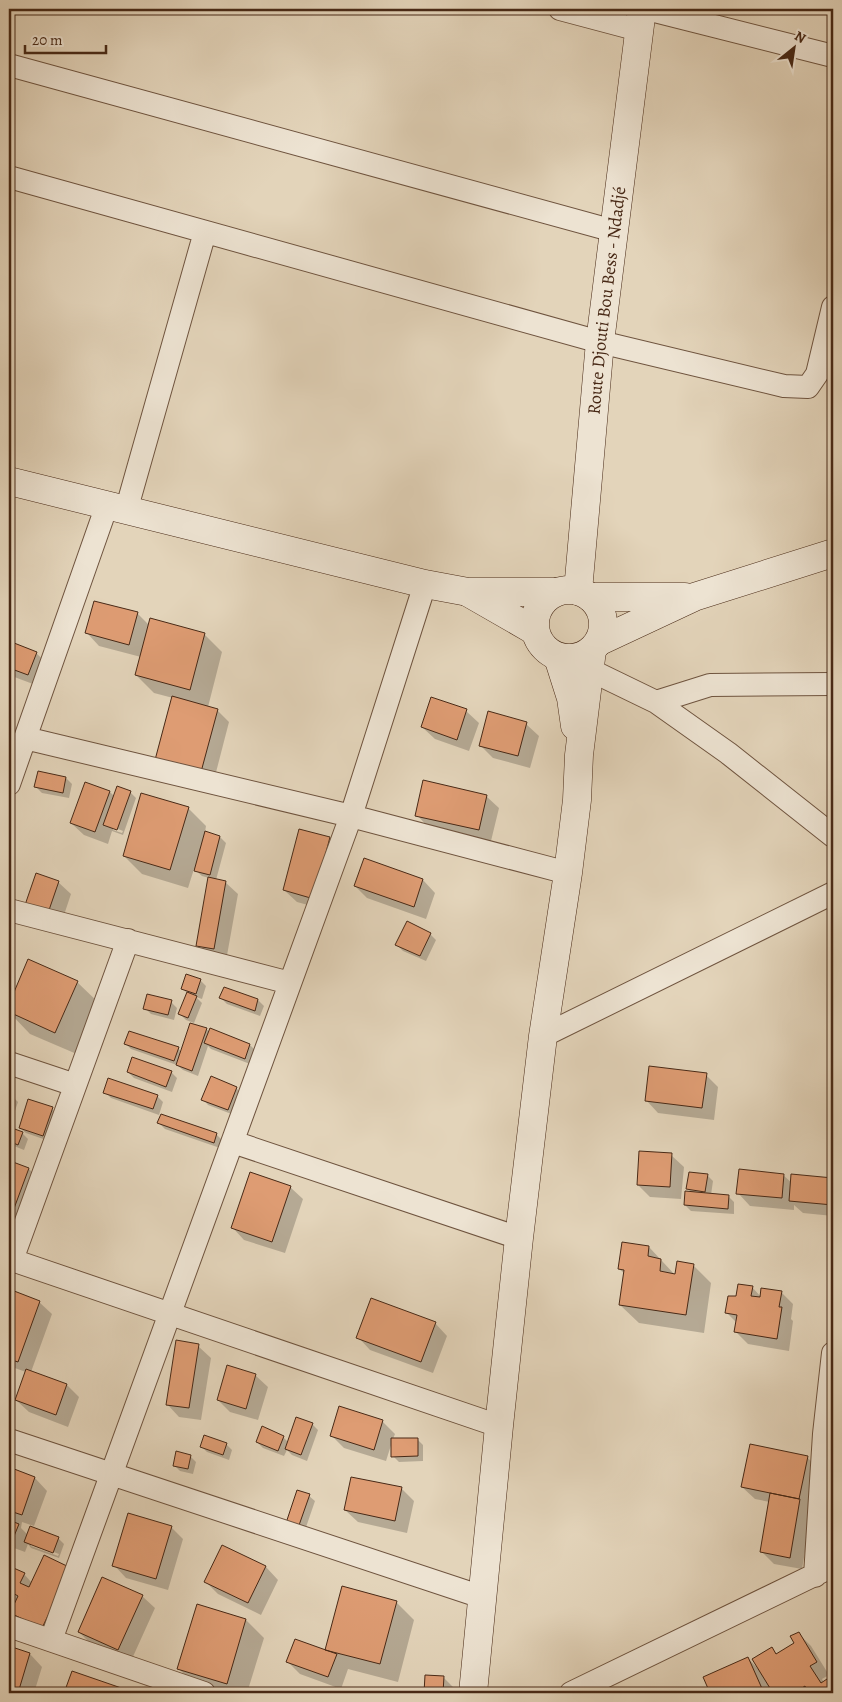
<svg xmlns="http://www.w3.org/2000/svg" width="842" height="1702" viewBox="0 0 842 1702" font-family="Alegreya,serif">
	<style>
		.shadow { fill: #0003; fill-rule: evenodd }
		.building { fill: #de9c73; stroke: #482916 }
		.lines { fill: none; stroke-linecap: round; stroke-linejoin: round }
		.street-casing { stroke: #6f543f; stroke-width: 24 }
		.secondary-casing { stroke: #482916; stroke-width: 29 }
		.street { stroke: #ede3d2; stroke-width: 22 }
		.secondary { stroke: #ede3d2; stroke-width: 28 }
		.labels { text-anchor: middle; stroke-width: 4; stroke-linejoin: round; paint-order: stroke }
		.street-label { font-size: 18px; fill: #482916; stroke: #ede3d2 }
	</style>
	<rect width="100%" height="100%" fill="#e3d4ba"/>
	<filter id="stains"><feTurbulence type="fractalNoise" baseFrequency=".004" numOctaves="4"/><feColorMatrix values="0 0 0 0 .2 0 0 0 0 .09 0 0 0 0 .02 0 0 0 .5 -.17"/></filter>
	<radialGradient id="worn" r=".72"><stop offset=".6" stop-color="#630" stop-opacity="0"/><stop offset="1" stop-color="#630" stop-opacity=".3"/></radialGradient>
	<path class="shadow" d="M9,589l5,6 -5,19z
		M137,613l12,12 55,9 18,18 -14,55 9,3 12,12 -16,62 -44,-12 4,-74 -19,-5 -18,-18 5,-18 -42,-11 -12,-13z
		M9,643l27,10 13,12 -8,22 -32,-12z
		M466,711l13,12 -10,28 -34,-12 -13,-12z
		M526,724l13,12 -9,32 -37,-10 -13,-13z
		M66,778l6,6 -3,14 -27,-5 -6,-6z
		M110,792l5,5 15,-5 6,6 -13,37 -11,-4 -4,13 -24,-9 -13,-12zM113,827l10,4 -1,2 -9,-3z
		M486,796l13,12 -8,33 -62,-13 -12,-13z
		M188,808l18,18 -1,6 15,5 6,6 -10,37 9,2 13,12 -12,67 -17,-3 -12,-13 12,-67 -7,-2 -8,-7 -6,19 -46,-14 -18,-18z
		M329,838l12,13 -15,59 -29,-8 -13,-12z
		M364,860l59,20 12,13 -9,26 -59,-21 -12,-12z
		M58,882l13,12 -10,30 -22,-7z
		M430,934l6,6 -10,21 -23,-10 -6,-6z
		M29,960l48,22 24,23 -22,50 -49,-21 -21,-22v-5z
		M200,980l6,6 -4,13 -6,-2 6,6 -8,20 -8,-3 -6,-6 8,-20 -5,-5z
		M221,998l37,2 6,6 -4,10 -33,-12z
		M171,1002l6,6 -3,12 -23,-6 -6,-6z
		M206,1029l4,3 1,-2 39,15 6,6 -6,13 -39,-15 -3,-3 -10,30 -15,-6 -6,-5 -46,-16 -6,-6 53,5 3,4z
		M128,1072h43l6,6 -5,14 -38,-14z
		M706,1075l12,12 -4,33 -56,-7 -12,-13z
		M236,1088l6,6 -8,21 -26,-10 -5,-6z
		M105,1092l52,4 6,6 -4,13 -48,-17z
		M9,1093l9,9 -9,26z
		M52,1109l6,6 -9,26 -23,-8 -6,-5z
		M159,1123l57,11 6,6 -2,8 -55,-19z
		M9,1128l13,5 6,6 -4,11 -15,-6z
		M671,1155l13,12 -3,32 -31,-2 -12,-12z
		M14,1164l15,5 12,12 -22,58 -10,-4v-57z
		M707,1175l6,6 -2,14 17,1 6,6v12l-43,-3 -6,-6 7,-12 -4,-4z
		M783,1175l9,8v-8l41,4v37l-30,-3 -9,-8v5l-44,-4 -12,-13z
		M290,1187l13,12 -18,54 -41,-13 -12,-13z
		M649,1247l27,29 17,-11 18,18 -7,50 -65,-10 -19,-18 5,-31 -6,-5z
		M752,1287l9,10 20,-5 12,12 -2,15 2,2 -4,30 -41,-7 -12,-12 1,-9 -10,-10 10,-15z
		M9,1290l30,12 13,12 -21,58 36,13 12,12 -11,30 -39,-15 -13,-12 10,-28 -17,-6z
		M435,1323l12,13 -14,37 -63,-23 -12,-13z
		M198,1346l13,12 -10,62 -22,-3 -12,-13z
		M255,1375l13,12 -10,33 -28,-8 -12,-12z
		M382,1421l13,13 -2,5h24l6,6v16l-24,1 -6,-6 -1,-14 -6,19 -42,-13 -12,-12z
		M312,1424l6,6 -11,31 -15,-6 -5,-5 -3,6 -21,-8 -6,-6 26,-5 5,5z
		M226,1444l6,6 -3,10 -22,-8 -6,-6z
		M190,1456l6,6 -3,12 -13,-3 -6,-6z
		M807,1457l12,13 -17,99 -28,-5 -12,-12 8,-50 -15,-3 -13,-12z
		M9,1469l26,9 12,13 -13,35 -12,-4 -1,6 7,7 30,3 6,6 -5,14 -28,-10 -3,-4 -3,8 -11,-4 -5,-5zM31,1543l28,11 -1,2 -27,-10z
		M402,1489l12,12 -7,32 -49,-11 -13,-12z
		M309,1496l6,5 -12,35 -17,-10z
		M171,1527l12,12 -15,51 -42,-12 -12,-13z
		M223,1546l43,21 12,13 -17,35 -43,-21 -12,-12z
		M45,1557l9,82 -45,-22v-49l15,6 8,9z
		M142,1596l13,12 -24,53 -40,-17 -12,-12z
		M396,1602l18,18 -16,62 -50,-13 -7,20 -41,-15 -12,-12 38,-10z
		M198,1606l48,14 18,18 -17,55h-29l-21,-6 -19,-19z
		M798,1633l13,13 18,29 -7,4 2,4 3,-2 6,6v6h-122l-7,-15 44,-20 10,11 14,-20 5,5 19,-11z
		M9,1648l21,6 12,13 -8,26h-25z
		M73,1672l56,20 1,1h-65z
		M426,1676l17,1 12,12v4h-30z"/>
	<path class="building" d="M94,601l44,11 -9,33 -44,-12z
		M150,618l55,15 -15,57 -55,-15z
		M9,641l28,11 -9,23 -19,-7z
		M172,696l46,13 -17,63 -46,-12z
		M431,697l36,12 -10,31 -36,-13z
		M488,711l39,11 -9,34 -39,-10z
		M38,771l28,6 -3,16 -29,-6z
		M423,780l64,15 -8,35 -64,-14z
		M85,782l25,9 -15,41 -25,-9z
		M117,786l14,5 -14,39 -14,-5z
		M141,793l48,14 -19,63 -47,-14z
		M299,829l31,8 -16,62 -31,-9z
		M205,831l15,5 -10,39 -16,-4z
		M364,858l59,21 -9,28 -60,-21z
		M36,873l23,8 -11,32 -23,-8z
		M208,877l18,4 -12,68 -18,-3z
		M407,921l24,12 -11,23 -25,-11z
		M28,959l50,22 -23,52 -46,-21v-8z
		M186,974l15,5 -5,15 -15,-5z
		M224,987l34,12 -3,12 -36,-13z
		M187,992l10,4 -9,22 -10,-4z
		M147,994l25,6 -4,15 -25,-6z
		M190,1023l17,5 -15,43 -16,-6z
		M210,1028l40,16 -5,15 -41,-16z
		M129,1031l50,16 -5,14 -50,-17z
		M132,1057l40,14 -6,16 -39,-15z
		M649,1066l58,7 -5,35 -57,-7z
		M211,1076l26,11 -9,23 -27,-10z
		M108,1078l50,17 -5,14 -50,-16z
		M28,1099l25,8 -10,29 -24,-8z
		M161,1114l56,19 -3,10 -57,-20z
		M9,1127l14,5 -5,13 -9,-4z
		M639,1151l33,2 -2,34 -33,-2z
		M13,1162l16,6 -20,54v-48z
		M739,1169l45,5 -2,24 -46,-4z
		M250,1172l41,14 -19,56 -41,-14z
		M689,1172l19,2 -3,18 -19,-3z
		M791,1174l42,4v27l-44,-4z
		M685,1191l44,4 -1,14 -44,-4z
		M622,1242l27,4 -1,10 13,3 -1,12 15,3 2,-13 17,3 -8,51 -67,-10 5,-35 -6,-1z
		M738,1284l15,2 -2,10 9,1 1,-9 21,3 -3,16h3l-5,32 -43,-7 3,-17 -12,-2 3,-17h8z
		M9,1289l31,12 -22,61 -9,-3z
		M371,1298l65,24 -15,40 -65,-24z
		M176,1340l23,4 -10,64 -23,-3z
		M227,1365l29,9 -10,35 -29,-9z
		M26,1369l41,15 -11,31 -41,-15z
		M339,1406l44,14 -9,30 -44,-14z
		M296,1417l17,6 -12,32 -16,-6z
		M262,1426l22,10 -6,15 -22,-9z
		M204,1435l23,8 -4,12 -23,-8z
		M391,1438h27v18l-27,1z
		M750,1444l58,12 -9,43 -58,-12z
		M176,1451l15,4 -3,14 -15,-3z
		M9,1467l26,10 -13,38 -12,-4 -1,3z
		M351,1477l51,10 -7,34 -51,-11z
		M297,1490l13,4 -13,37 -12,-5z
		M770,1493l30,6 -10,59 -30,-6z
		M128,1513l44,13 -16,53 -44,-13z
		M9,1520l10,4 -7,17 -3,-2z
		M30,1526l29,11 -6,16 -29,-11z
		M222,1545l44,21 -18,37 -44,-21z
		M44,1555l27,13 -29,60 -32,-15 8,-17 -7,-4 -2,5v-31l16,7 -5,10 9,4z
		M102,1577l41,18 -25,55 -40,-18z
		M342,1586l55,15 -17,63 -55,-14z
		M197,1604l49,15 -19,65 -50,-15z
		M799,1632l18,30 -7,4 11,17 6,-4 6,10v4h-32l6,-3 -2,-4 -11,7h-21l-21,-34 20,-12 4,7 18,-11 -4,-7z
		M295,1639l42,15 -9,23 -42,-15z
		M9,1646l21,7 -12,40h-9z
		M748,1657l16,36h-54l-7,-16z
		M72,1671l58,20 -1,2h-65z
		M425,1675l19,1 -1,17h-19z"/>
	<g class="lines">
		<g class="street-casing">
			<path id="street" d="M560,9l79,21
				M647,9l186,47
				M9,65l605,166
				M9,177l591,165 184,44 24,1 9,-13 16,-67
				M126,511l79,-279
				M590,670l66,32 72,51 105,83
				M656,702l54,-17 123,-1
				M25,738l326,78 217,57
				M9,784l98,-279
				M9,910l281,73
				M543,1036l290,-143
				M9,1063l66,22
				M233,1142l286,96
				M9,1259l490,167
				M12,1260l116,-320
				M9,1440l473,157
				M815,1576l9,-142 9,-81
				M9,1626l195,67
				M51,1640l300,-824 74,-232
				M571,1693l262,-127"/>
		</g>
		<g class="secondary-casing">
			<g id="secondary">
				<path d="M9,481l416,103 43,8h88"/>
				<circle cx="569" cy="624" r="34"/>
				<path id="s1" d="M578,591l22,-249 42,-333"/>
				<path d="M469,593l66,38"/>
				<path d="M590,597h95"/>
				<path d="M600,641l94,-44 139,-44"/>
				<path d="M558,657l13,41 4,28"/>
				<path d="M473,1693l26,-267 20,-188 24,-202 25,-163 9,-73 2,-45 13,-105"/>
			</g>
		</g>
		<use href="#street" class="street"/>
		<use href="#secondary" class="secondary"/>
	</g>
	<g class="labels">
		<g class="street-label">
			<text dy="6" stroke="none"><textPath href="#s1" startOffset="292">Route Djouti Bou Bess - Ndadjé</textPath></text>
		</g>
	</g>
	<rect width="842" height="1702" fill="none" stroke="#e3d4ba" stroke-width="30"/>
	<rect x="10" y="10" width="822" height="1682" fill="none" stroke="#482916" stroke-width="2.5"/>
	<rect x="15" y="15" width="812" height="1672" fill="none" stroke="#482916"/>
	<g transform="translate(794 48) rotate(30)" stroke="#ede3d2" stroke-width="4" paint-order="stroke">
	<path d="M0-4L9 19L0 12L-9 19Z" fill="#482916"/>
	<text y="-8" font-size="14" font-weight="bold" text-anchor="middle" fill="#482916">N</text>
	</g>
	<path d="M25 45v8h81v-8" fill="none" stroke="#482916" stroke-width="2.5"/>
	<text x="32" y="45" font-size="15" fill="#482916" stroke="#ede3d2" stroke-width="4" paint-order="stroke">20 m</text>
	<rect width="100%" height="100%" filter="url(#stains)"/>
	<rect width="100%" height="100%" fill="url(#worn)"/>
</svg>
